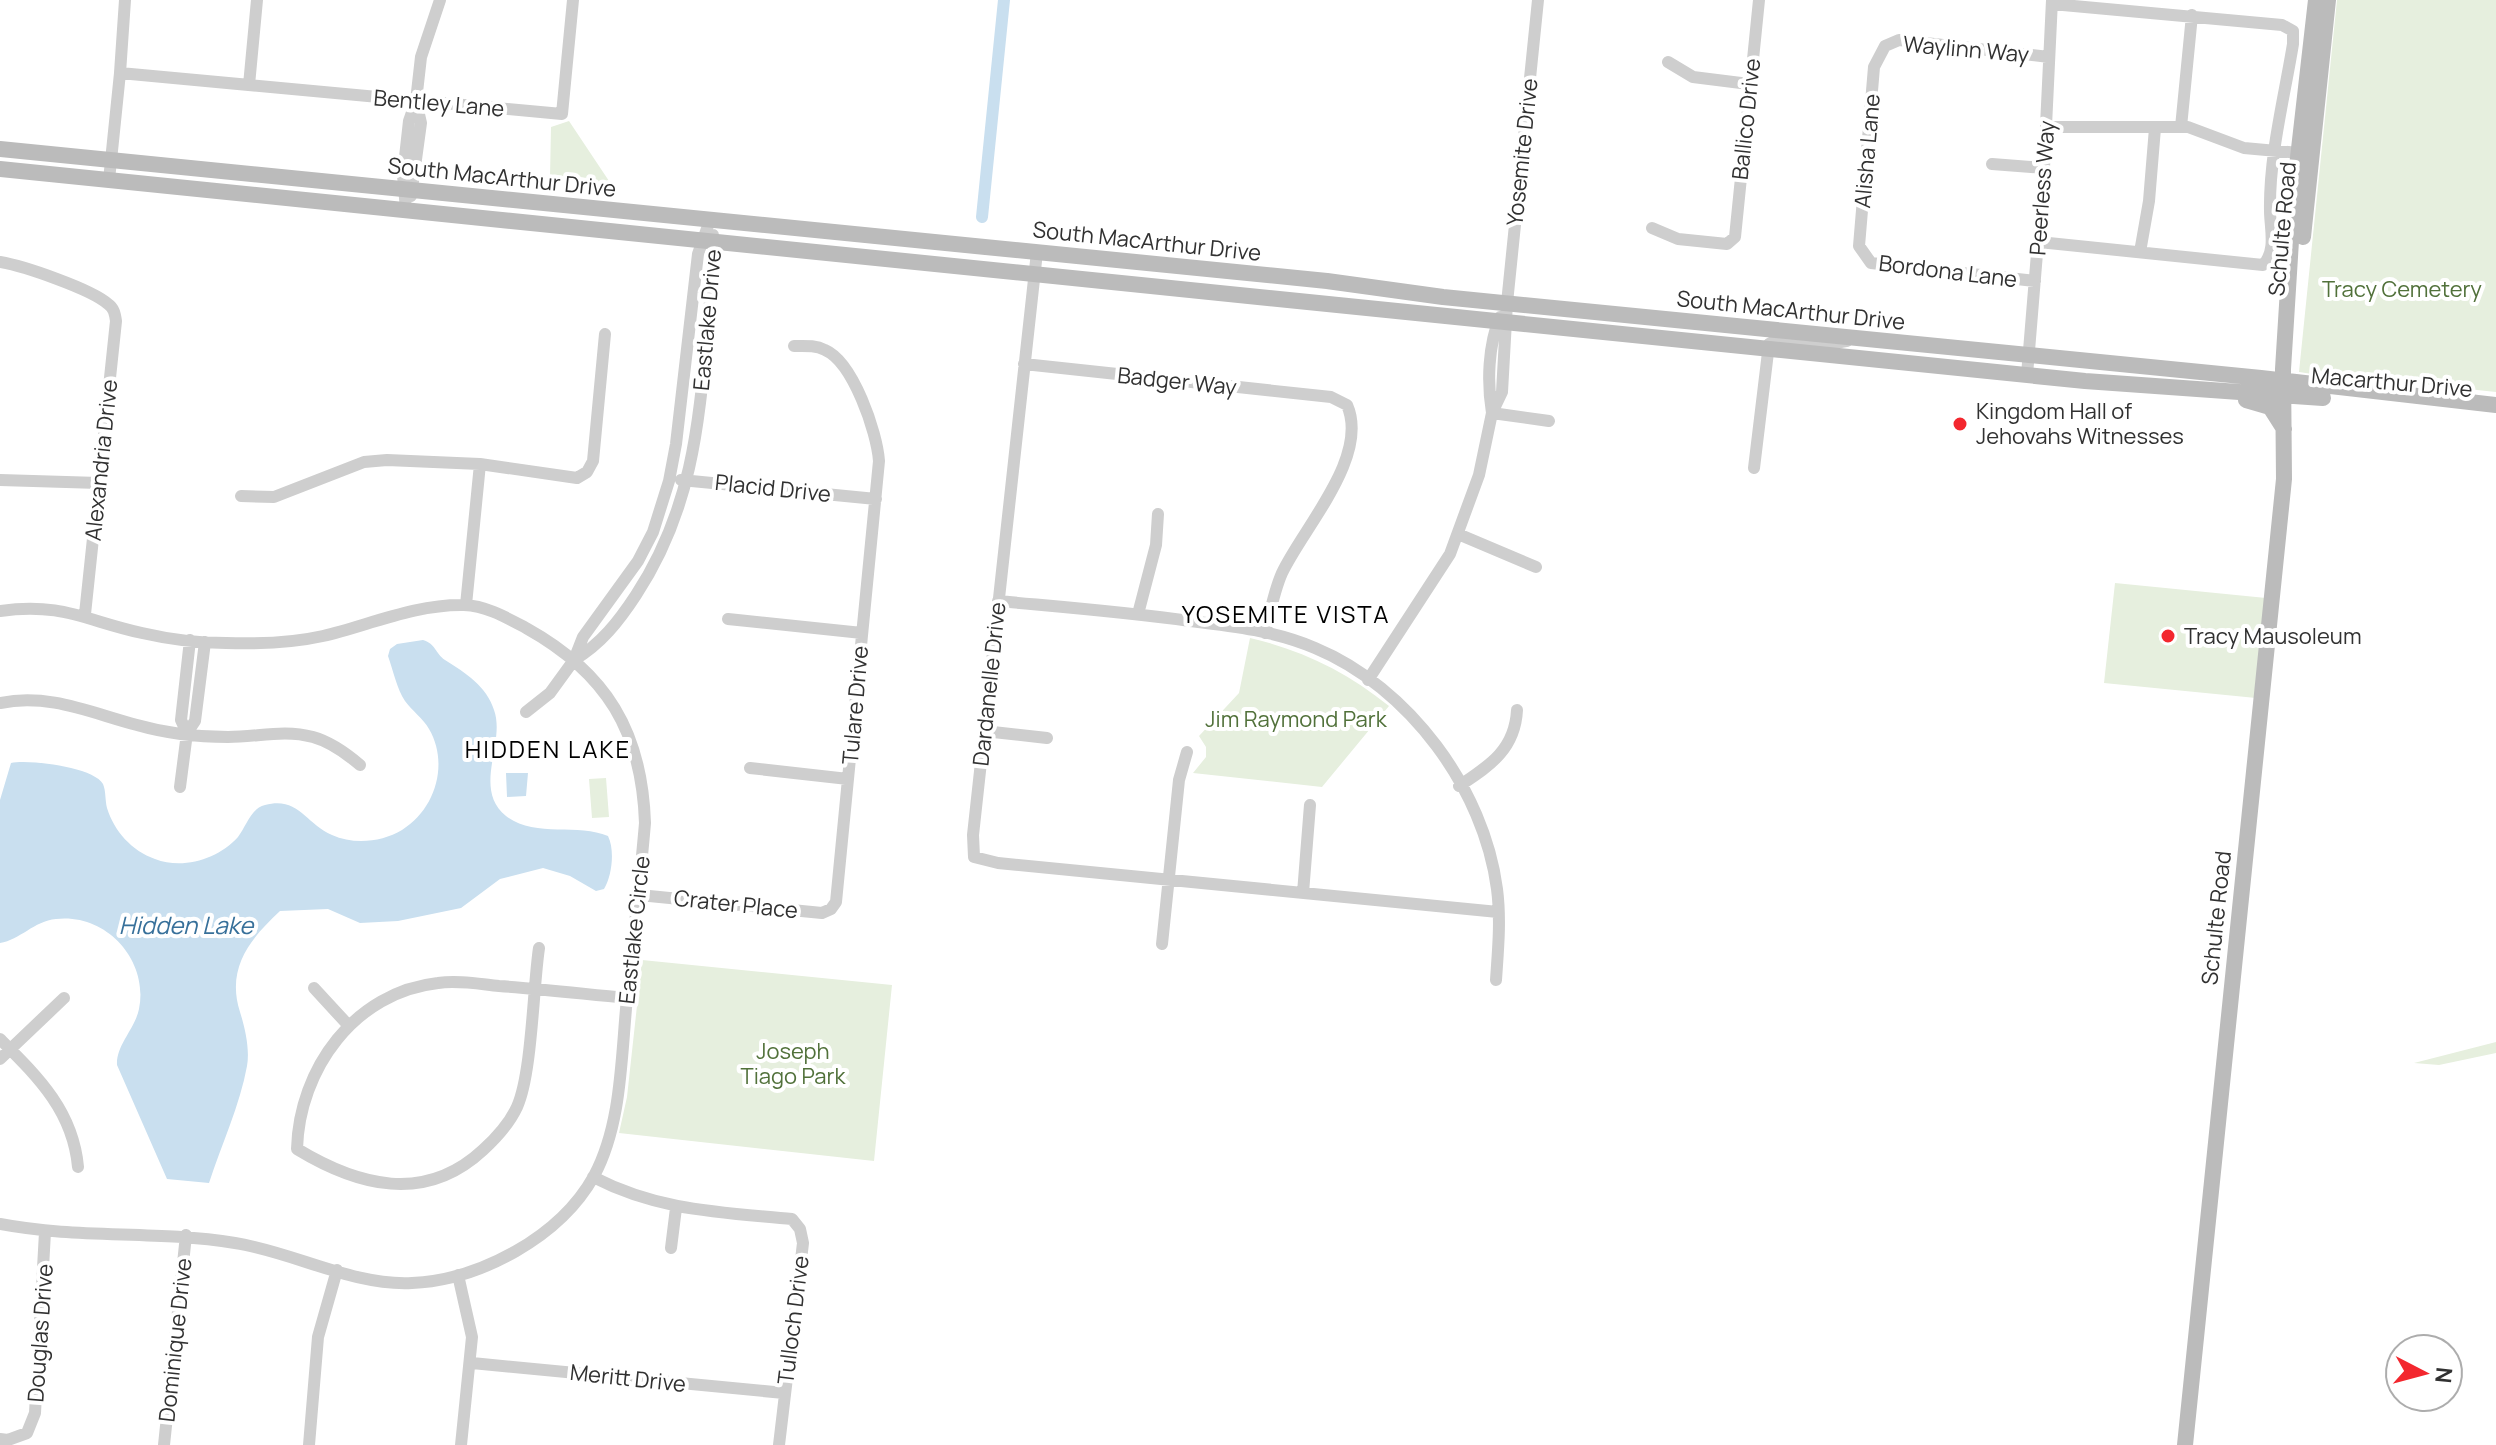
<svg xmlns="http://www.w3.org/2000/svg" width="2496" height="1445" viewBox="0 0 2496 1445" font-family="Manrope,sans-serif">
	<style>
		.green { fill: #e6efde }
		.water { fill: #c9dfef }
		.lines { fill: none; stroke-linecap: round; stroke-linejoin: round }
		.canal { stroke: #c9dfef; stroke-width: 12 }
		.street { stroke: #cecece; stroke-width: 12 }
		.secondary { stroke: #bbb; stroke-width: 16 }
		.poi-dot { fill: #f3272e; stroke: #fff; stroke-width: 3 }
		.labels { text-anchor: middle; stroke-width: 8; stroke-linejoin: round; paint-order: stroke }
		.street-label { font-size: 22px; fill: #313131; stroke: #fff }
		.park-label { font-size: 22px; fill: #51713a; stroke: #fff }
		.poi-label { font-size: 22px; fill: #313131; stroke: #fff; text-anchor: start }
		.neighbourhood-label { font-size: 24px; letter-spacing: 2px; fill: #000; stroke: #fff }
		.water-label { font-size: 24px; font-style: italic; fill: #37709a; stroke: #fff }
	</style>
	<rect width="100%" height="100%" fill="#fff"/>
	<path class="green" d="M2337,0h159v392l-85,-9 -9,7c-36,-3 -67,-13 -103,-18z
		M569,121l42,63 -61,-7 1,-50z
		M2115,583l151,15 -10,100 -152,-15z
		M1250,638c52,12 97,34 139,68l-67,81 -129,-14 13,-16v-10l-7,-11 40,-43z
		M606,778l3,39 -17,1 -3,-39z
		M642,960l250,25 -18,176 -255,-28 8,-36z
		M2496,1042v11l-57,12 -25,-2z"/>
	<path class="water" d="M423,640c13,4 12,13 22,20 21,13 42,27 49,50 12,33 -22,78 12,106 28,22 72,7 102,20 7,14 4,40 -4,53l-8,2 -26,-15 -27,-8 -43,11 -39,29 -63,13 -38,2 -32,-14 -48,2c-30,28 -54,57 -40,101 5,16 10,37 7,54 -7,39 -26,80 -38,117l-42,-4 -50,-114c-1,-20 18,-36 22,-56 10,-49 -33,-96 -83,-90 -22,2 -36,21 -56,24v-143l11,-37c17,-4 83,4 92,21 3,7 2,16 4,24 7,23 25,43 48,51 28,11 63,0 83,-22 8,-10 13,-29 27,-32 33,-9 40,18 67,30 22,10 50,7 70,-5 34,-21 47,-67 27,-101 -6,-11 -17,-18 -24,-28 -8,-12 -12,-31 -17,-45l2,-7 7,-5z
		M506,773h22l-2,23 -19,1z"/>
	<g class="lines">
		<path class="canal" d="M982,217l22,-217"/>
		<path class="street" d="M125,0l-5,73 442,41 11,-114
			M1668,62l25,15 56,7
			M249,85l8,-85
			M2046,127h142l56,21 55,5
			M2181,127l11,-112
			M1992,164l52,4
			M109,180l11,-107
			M411,196l10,-73 -5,-22
			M406,210l-3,-35 6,-54 7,-20 5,-44 19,-57
			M1652,228l26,11 49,5 8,-7 24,-237
			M2039,242l224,23c14,-14 7,-37 7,-54 -1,-55 14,-112 23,-167v-13l-11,-6 -230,-21
			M1037,252l-64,583 1,22 24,6 500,49
			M2140,252l9,-51 6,-73
			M0,262c24,4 91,27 108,42 6,4 7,10 8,17l-31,293
			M2035,281l-164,-18 -12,-17 15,-179 11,-21 14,-6 150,17
			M1024,364l307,33 16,8c23,52 -44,123 -65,168 -8,18 -12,40 -17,60
			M2027,375l17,-207 8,-168
			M1492,413c-5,-30 -4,-68 8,-96
			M1492,413l57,8
			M1754,468l15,-124c19,-13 55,3 78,-3
			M0,480l99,3
			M681,480l195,19
			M241,496l33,1 90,-35 23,-2 93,4 97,14 10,-6 6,-11 12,-127
			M1458,534l78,33
			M998,601c64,6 128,11 192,20 42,5 86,10 125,27 94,39 169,141 182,241 4,31 1,61 -1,91
			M466,605l14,-141
			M0,611c61,-9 87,10 142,22 26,6 57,10 84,10 31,1 66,0 97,-7 46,-11 93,-32 141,-31 23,1 43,13 62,23 81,45 116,104 119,195 -5,59 -12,117 -18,175 -6,59 -5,126 -33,178 -34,61 -114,104 -182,107 -60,3 -118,-31 -177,-40 -80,-13 -157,-4 -235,-19
			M1138,614l18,-69 2,-31
			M728,619l134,14
			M574,660c27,-16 45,-39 62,-65 71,-108 63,-217 79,-339l-2,-21
			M1368,680l82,-126 29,-79 13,-62 10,-21 5,-89 31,-303
			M0,703c49,-10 91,10 137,22 28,8 62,12 91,12 30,0 56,-8 85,0 18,5 33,16 47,28
			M526,712l24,-19 24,-33 9,-23 55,-76 15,-29 16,-51 7,-37 22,-190 12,-34
			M984,731l63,7
			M187,733l-6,-13 9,-80
			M750,768l98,11
			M1459,786c30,-20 56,-36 58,-76
			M180,787l7,-54 8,-12 10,-79
			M1303,893l7,-88
			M639,895l183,18 9,-4 5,-7 43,-441c-2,-29 -26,-99 -54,-111 -10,-5 -20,-4 -31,-4
			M1162,944l17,-164 8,-28
			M539,948c-6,40 -7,126 -22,159 -7,15 -22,32 -34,43 -58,54 -125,36 -186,-1 2,-80 58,-157 141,-166 20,-3 41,1 61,3 43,3 85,8 128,12
			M314,988l35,38
			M0,1039c38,38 73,72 78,128
			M0,1059l64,-61
			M593,1177c66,34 126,35 199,42l8,10 3,14 -24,202
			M671,1248l5,-40
			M458,1275l14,62 -11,108
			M472,1363l312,30
			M0,1439l8,1 19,-7 8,-20 10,-181
			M164,1445l22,-210
			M309,1445l9,-108 19,-67"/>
		<path class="secondary" d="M0,149l1327,132 116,16 818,81 235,27
			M0,169l2085,212 238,17
			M2291,219l25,-219
			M2303,237l25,-237
			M2246,400l24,7 14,22
			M2185,1445l99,-966 -1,-110 10,-160"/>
	</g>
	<g class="poi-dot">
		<circle cx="1960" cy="424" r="8"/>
		<circle cx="2168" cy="636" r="8"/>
	</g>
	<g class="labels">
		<g class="street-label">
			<text transform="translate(1966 49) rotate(5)" y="8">Waylinn Way</text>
			<text transform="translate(439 103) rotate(5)" y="8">Bentley Lane</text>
			<text transform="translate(1746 119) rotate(-84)" y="8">Ballico Drive</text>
			<text transform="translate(1867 151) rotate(-85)" y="8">Alisha Lane</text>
			<text transform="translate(1522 152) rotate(-84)" y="8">Yosemite Drive</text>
			<text transform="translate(502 177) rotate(6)" y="8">South MacArthur Drive</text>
			<text transform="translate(2042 188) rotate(-86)" y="8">Peerless Way</text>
			<text transform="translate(2282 229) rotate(-85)" y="8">Schulte Road</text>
			<text transform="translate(1147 241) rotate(6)" y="8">South MacArthur Drive</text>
			<text transform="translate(1948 271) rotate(7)" y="8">Bordona Lane</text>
			<text transform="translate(1791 310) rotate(6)" y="8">South MacArthur Drive</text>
			<text transform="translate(707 320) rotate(-85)" y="8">Eastlake Drive</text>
			<text transform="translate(1177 381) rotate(6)" y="8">Badger Way</text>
			<text transform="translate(2392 382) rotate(5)" y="8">Macarthur Drive</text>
			<text transform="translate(101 460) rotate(-84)" y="8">Alexandria Drive</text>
			<text transform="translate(773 488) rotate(6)" y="8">Placid Drive</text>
			<text transform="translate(989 684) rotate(-84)" y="8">Dardanelle Drive</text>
			<text transform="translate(855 705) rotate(-85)" y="8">Tulare Drive</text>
			<text transform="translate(736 904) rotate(6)" y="8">Crater Place</text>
			<text transform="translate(2216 918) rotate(-84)" y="8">Schulte Road</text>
			<text transform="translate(634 930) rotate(-84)" y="8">Eastlake Circle</text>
			<text transform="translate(793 1320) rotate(-83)" y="8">Tulloch Drive</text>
			<text transform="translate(40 1333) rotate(-86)" y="8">Douglas Drive</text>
			<text transform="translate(175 1340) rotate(-84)" y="8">Dominique Drive</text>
			<text transform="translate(628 1378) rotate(6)" y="8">Meritt Drive</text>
		</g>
		<g class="park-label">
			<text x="2402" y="297">Tracy Cemetery</text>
			<text x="1296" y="727">Jim Raymond Park</text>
			<text x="793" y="1059">Joseph<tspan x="793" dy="25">Tiago Park</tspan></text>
		</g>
		<g class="poi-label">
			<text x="1976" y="419">Kingdom Hall of<tspan x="1976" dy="25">Jehovahs Witnesses</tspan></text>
			<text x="2184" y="644">Tracy Mausoleum</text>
		</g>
		<g class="neighbourhood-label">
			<text x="1286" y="623">YOSEMITE VISTA</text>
			<text x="548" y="758">HIDDEN LAKE</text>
		</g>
		<g class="water-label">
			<text x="186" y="934">Hidden Lake</text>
		</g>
	</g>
	<g transform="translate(2424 1373) rotate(96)"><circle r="38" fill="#ffffff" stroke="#adadad" stroke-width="2"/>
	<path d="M0-6L14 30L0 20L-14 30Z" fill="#f3272e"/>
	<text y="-12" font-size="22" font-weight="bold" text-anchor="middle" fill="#313131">N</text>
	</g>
</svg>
